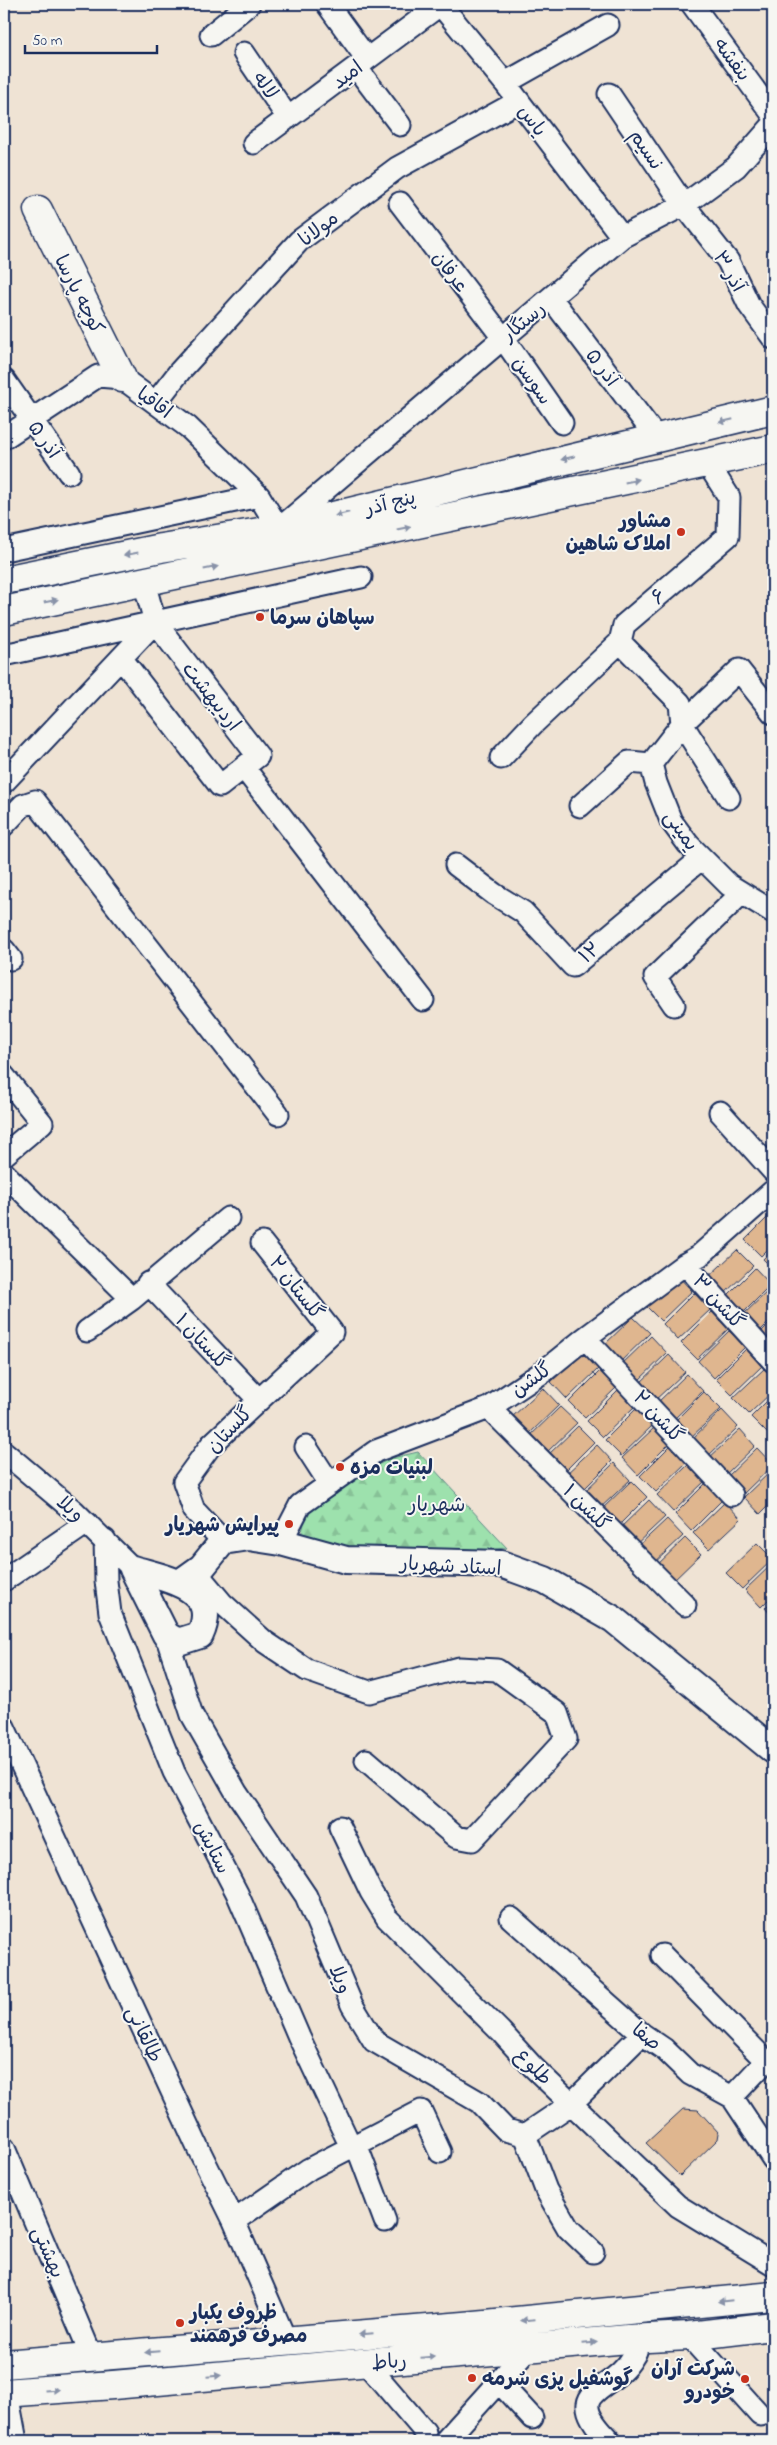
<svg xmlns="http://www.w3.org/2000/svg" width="777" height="2445" viewBox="0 0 777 2445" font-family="'Indie Flower','Playpen Sans Arabic',sans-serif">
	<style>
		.forest { fill: url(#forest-firs); stroke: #5c8886 }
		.building { fill: #dfb68f; stroke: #1b2f5e }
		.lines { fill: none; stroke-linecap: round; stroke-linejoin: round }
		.minor-casing { stroke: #1b2f5e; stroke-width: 25 }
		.tertiary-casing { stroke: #1b2f5e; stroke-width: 30 }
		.secondary-casing { stroke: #1b2f5e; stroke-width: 31 }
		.minor { stroke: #f6f6f2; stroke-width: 21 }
		.tertiary { stroke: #f6f6f2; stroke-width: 26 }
		.secondary { stroke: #f6f6f2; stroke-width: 28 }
		.oneway { fill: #8892a8 }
		.poi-dot { fill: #c8321e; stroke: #f6f6f2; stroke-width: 2 }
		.labels { text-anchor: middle; stroke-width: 4; stroke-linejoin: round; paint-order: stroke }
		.street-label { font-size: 20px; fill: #1b2f5e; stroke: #f6f6f2 }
		.poi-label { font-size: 20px; font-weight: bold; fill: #1b2f5e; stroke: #f6f6f2; text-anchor: start }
		.neighbourhood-label { font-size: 21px; fill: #1b2f5e; stroke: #f6f6f2 }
	</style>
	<defs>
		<pattern id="forest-firs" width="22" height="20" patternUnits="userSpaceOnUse" patternTransform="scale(1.25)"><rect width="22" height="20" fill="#9de1ad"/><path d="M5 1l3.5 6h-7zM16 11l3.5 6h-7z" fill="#87c197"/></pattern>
	</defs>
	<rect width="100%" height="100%" fill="#efe3d4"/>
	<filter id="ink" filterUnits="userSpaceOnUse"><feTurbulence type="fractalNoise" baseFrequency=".02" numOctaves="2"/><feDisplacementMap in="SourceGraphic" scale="10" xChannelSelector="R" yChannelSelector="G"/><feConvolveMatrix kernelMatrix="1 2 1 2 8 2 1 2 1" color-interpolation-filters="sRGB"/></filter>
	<g filter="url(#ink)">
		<path class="forest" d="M418,1452l89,96 -40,3h-112l-55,-12 4,-15 9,-17 45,-33 34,-16z"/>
		<path class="building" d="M773,1212v32l-12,12 -16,-16z
			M773,1249v20l-10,-10z
			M737,1250l16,16 -32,31 -16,-17z
			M755,1268l16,17 -31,31 -16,-17z
			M676,1274l16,17 -31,30 -16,-16z
			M772,1287l1,31 -16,16 -16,-17z
			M694,1293l16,17 -32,30 -15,-16z
			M712,1312l16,17 -31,30 -16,-16z
			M633,1317l17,16 -32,31 -16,-17z
			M773,1320v30l-15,-15z
			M729,1331l16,16 -31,31 -16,-17z
			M651,1336l16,17 -31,30 -16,-17z
			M747,1348l16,17 -31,30 -16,-16z
			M583,1352l15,17 -31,30 -16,-17z
			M669,1355l16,17 -32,30 -15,-17z
			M765,1368l8,9v14l-24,23 -16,-16z
			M600,1371l16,17 -31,30 -16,-16z
			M687,1374l16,17 -31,30 -16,-17z
			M543,1388l16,17 -31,30 -17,-17z
			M618,1390l16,17 -31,30 -16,-16z
			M704,1392l17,17 -32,30 -16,-16z
			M773,1395v32l-6,6 -16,-16z
			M560,1407l17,16 -32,31 -16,-17z
			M636,1409l16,17 -31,30 -16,-16z
			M722,1410l16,17 -31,30 -16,-17z
			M578,1426l16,16 -31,31 -16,-17z
			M654,1428l15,16 -31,31 -16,-17z
			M740,1429l15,17 -31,30 -16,-17z
			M597,1445l15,16 -31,31 -16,-17z
			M671,1445l16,17 -31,30 -16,-16z
			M757,1448l16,17 -31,30 -16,-17z
			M614,1463l16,17 -32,30 -16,-16z
			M689,1464l16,17 -32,31 -16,-17z
			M773,1469v32l-13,13 -16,-17z
			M631,1481l16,16 -31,31 -16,-17z
			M706,1483l16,17 -31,31 -16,-17z
			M649,1500l16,17 -32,30 -15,-17z
			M725,1502l16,17 -32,30 -16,-16z
			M667,1519l16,17 -32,30 -16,-17z
			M685,1538l16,16 -32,31 -15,-17z
			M757,1543l16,16 -31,30 -16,-16z
			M773,1563v32l-12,12 -16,-17z
			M773,1600v17l-8,-9z
			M683,2109l15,1 21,23 -1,6 -38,37 -34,-33z"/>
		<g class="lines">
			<g class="minor-casing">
				<path id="minor" d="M327,4l40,55
					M440,4l65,79 117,154
					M692,4l81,111
					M211,35l38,-31
					M244,53l44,65
					M356,67l44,58
					M505,83l103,-58
					M609,94l75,111 44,56 21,44 24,33
					M254,143l187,-139
					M400,203l103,135 59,85
					M551,298l105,139
					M4,380l65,93
					M156,402l24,-31 119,-130 98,-73 122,-67
					M4,438l94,-62 24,2 66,49 71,69 20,33 343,-292 62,-32 52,-38 37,-42
					M708,464l21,33 -1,39 -104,89 -4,17 60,61 2,21 47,74
					M4,550l255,-54
					M4,655l357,-78
					M121,658l99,128 38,-30 -103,-134
					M773,713l-34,-43 -57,54 -31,40 5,19 15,38 17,23 41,41 44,27
					M501,758l32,-34 87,-82
					M244,768l179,232
					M4,782l151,-160 -11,-40
					M580,806l49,-44 22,2
					M4,825l19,-20 12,-4 243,313
					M456,865l38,29 29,18 50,54 129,-108
					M4,950l7,9
					M674,1005l-19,-28 87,-84
					M4,1076l38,47 -38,32
					M720,1112l53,59
					M4,1173l128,126
					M685,1264l88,97
					M148,1283l110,116
					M87,1331l45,-32 96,-81
					M585,1338l147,157
					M489,1408l196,197
					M306,1447l24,37
					M4,1452l70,59 59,58
					M105,1540l1,41 4,32 64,159 63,121 62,144 52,110
					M223,1541l-29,-31 -10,-28 27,-37 121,-113 -70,-89
					M281,1542l19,-37 76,-54 113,-43 54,-36 42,-34 100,-74 14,-8 74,-65
					M196,1572l26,31 43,39 42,28 62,22 90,-24 38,2 60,43 9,26 -94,101 -16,-3 -90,-77
					M4,1580l83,-57
					M166,1635l26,80 44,77 70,104 46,109 22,36 105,61 27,28 19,5 21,55 22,38 25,24
					M4,1727l194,421 36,73 52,120
					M340,1827l31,65 16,26 114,114 32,35 145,139 95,58
					M511,1918l131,116 22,15 26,25 42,23 41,62
					M662,1955l104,106 -34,36
					M525,2135l46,-31 71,-70
					M356,2144l29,77
					M4,2148l88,209
					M234,2221l75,-52 112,-58 19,41
					M689,2336l71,79
					M366,2363l59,69
					M499,2382l33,36
					M7,2393l9,48
					M445,2441l84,-93
					M610,2441c-52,-53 1,-46 23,-84 4,-5 5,-13 6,-18"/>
			</g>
			<g class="tertiary-casing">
				<path id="tertiary" d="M133,1569c33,10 89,18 67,66l-22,7 -12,-7z
					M181,1582l21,-15 21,-26 26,-4 32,5 65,18 155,4 44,16 68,39 160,131"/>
			</g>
			<g class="secondary-casing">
				<path id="secondary" d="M38,210l84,168
					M4,580l157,-32 118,-19 494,-119
					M4,611l769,-162
					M4,2364l460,-38 309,-30
					M4,2393l109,-8 515,-46 61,-3 84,-10"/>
			</g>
			<use href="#minor" class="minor"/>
			<use href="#tertiary" class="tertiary"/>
			<use href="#secondary" class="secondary"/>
		</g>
		<defs><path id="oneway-solid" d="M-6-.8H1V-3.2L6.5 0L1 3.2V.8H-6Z" transform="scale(1.25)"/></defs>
		<g class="oneway">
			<use href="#oneway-solid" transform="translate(726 421) rotate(167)"/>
			<use href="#oneway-solid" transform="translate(568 458) rotate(166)"/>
			<use href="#oneway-solid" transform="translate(632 481) rotate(-12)"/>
			<use href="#oneway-solid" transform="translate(342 514) rotate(166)"/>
			<use href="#oneway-solid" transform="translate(404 528) rotate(-12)"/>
			<use href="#oneway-solid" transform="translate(131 554) rotate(169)"/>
			<use href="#oneway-solid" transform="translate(211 568) rotate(-12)"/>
			<use href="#oneway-solid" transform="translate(51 601) rotate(-12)"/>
			<use href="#oneway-solid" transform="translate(725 2301) rotate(174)"/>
			<use href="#oneway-solid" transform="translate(528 2320) rotate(175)"/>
			<use href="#oneway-solid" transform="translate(366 2334) rotate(175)"/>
			<use href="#oneway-solid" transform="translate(590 2343) rotate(-5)"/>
			<use href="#oneway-solid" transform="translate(152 2352) rotate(175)"/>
			<use href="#oneway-solid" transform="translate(428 2357) rotate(-5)"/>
			<use href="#oneway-solid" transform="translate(214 2376) rotate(-5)"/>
			<use href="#oneway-solid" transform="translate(52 2390) rotate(-4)"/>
		</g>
	</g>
	<g class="poi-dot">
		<circle cx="681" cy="532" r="5"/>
		<circle cx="260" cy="617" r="5"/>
		<circle cx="340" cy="1467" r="5"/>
		<circle cx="289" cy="1524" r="5"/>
		<circle cx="180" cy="2323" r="5"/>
		<circle cx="472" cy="2378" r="5"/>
		<circle cx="745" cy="2379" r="5"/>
	</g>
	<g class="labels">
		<g class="street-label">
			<text transform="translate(733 59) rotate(54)" y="7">بنفشه</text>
			<text transform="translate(347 74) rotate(-37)" y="7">امید</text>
			<text transform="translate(266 85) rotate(55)" y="7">لاله</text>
			<text transform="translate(533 120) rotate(53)" y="7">یاس</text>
			<text transform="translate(647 149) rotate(56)" y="7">نسیم</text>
			<text transform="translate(318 228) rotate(-38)" y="7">مولانا</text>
			<text transform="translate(451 271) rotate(53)" y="7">عرفان</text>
			<text transform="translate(730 271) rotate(60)" y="7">آذر ۳</text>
			<text transform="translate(80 294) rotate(63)" y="7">کوچه پارسا</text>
			<text transform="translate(523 321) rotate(-40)" y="7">رستگار</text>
			<text transform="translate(603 367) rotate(53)" y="7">آذر ۵</text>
			<text transform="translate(533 380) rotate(55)" y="7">سوسن</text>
			<text transform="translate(155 402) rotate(37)" y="7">اقاقیا</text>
			<text transform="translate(45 439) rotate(55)" y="7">آذر ۵</text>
			<text transform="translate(390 502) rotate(-14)" y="7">پنج آذر</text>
			<text transform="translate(658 596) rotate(-40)" y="7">۶</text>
			<text transform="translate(212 696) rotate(52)" y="7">اردیبهشت</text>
			<text transform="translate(682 830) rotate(55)" y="7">یمینی</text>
			<text transform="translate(589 952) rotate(-41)" y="7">۱۲</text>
			<text transform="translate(297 1287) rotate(52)" y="7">گلستان ۲</text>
			<text transform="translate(719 1301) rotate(48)" y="7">گلشن ۳</text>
			<text transform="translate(203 1341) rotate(47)" y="7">گلستان ۱</text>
			<text transform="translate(531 1379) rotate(-35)" y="7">گلشن</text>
			<text transform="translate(659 1416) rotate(47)" y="7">گلشن ۲</text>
			<text transform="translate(229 1429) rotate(-46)" y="7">گلستان</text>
			<text transform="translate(587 1507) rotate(45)" y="7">گلشن ۱</text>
			<text transform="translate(71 1508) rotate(41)" y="7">ویلا</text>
			<text transform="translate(451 1565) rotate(3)" y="7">استاد شهریار</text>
			<text transform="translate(213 1847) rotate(63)" y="7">ستایش</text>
			<text transform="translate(341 1979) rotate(67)" y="7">ویلا</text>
			<text transform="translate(145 2034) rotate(65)" y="7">طالقانی</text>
			<text transform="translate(647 2036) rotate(39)" y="7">صفا</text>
			<text transform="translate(534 2066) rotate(46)" y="7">طلوع</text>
			<text transform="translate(49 2252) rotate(67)" y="7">بهشتی</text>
			<text transform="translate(389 2361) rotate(-5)" y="7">رباط</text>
		</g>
		<g class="poi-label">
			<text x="671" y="527" text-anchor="end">مشاور<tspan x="671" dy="23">املاک شاهین</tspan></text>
			<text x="270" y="624">سپاهان سرما</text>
			<text x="350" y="1474">لبنیات مزه</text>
			<text x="279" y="1531" text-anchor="end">پیرایش شهریار</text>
			<text x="190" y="2319">ظروف یکبار<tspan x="190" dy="23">مصرف فرهمند</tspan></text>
			<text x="735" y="2375" text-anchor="end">شرکت آران<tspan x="735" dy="23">خودرو</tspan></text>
			<text x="482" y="2385">گوشفیل پزی سُرمه</text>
		</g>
		<g class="neighbourhood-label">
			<text x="437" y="1511">شهریار</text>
		</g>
	</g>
	<rect width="777" height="2445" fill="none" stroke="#f6f6f2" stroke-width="20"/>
	<rect x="10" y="10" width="757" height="2425" fill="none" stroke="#1b2f5e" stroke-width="2" filter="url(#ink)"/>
	<path d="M25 45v8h132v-8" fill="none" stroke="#1b2f5e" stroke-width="2.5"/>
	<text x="32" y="45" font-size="15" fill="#1b2f5e" stroke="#f6f6f2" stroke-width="4" paint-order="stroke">50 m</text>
</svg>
